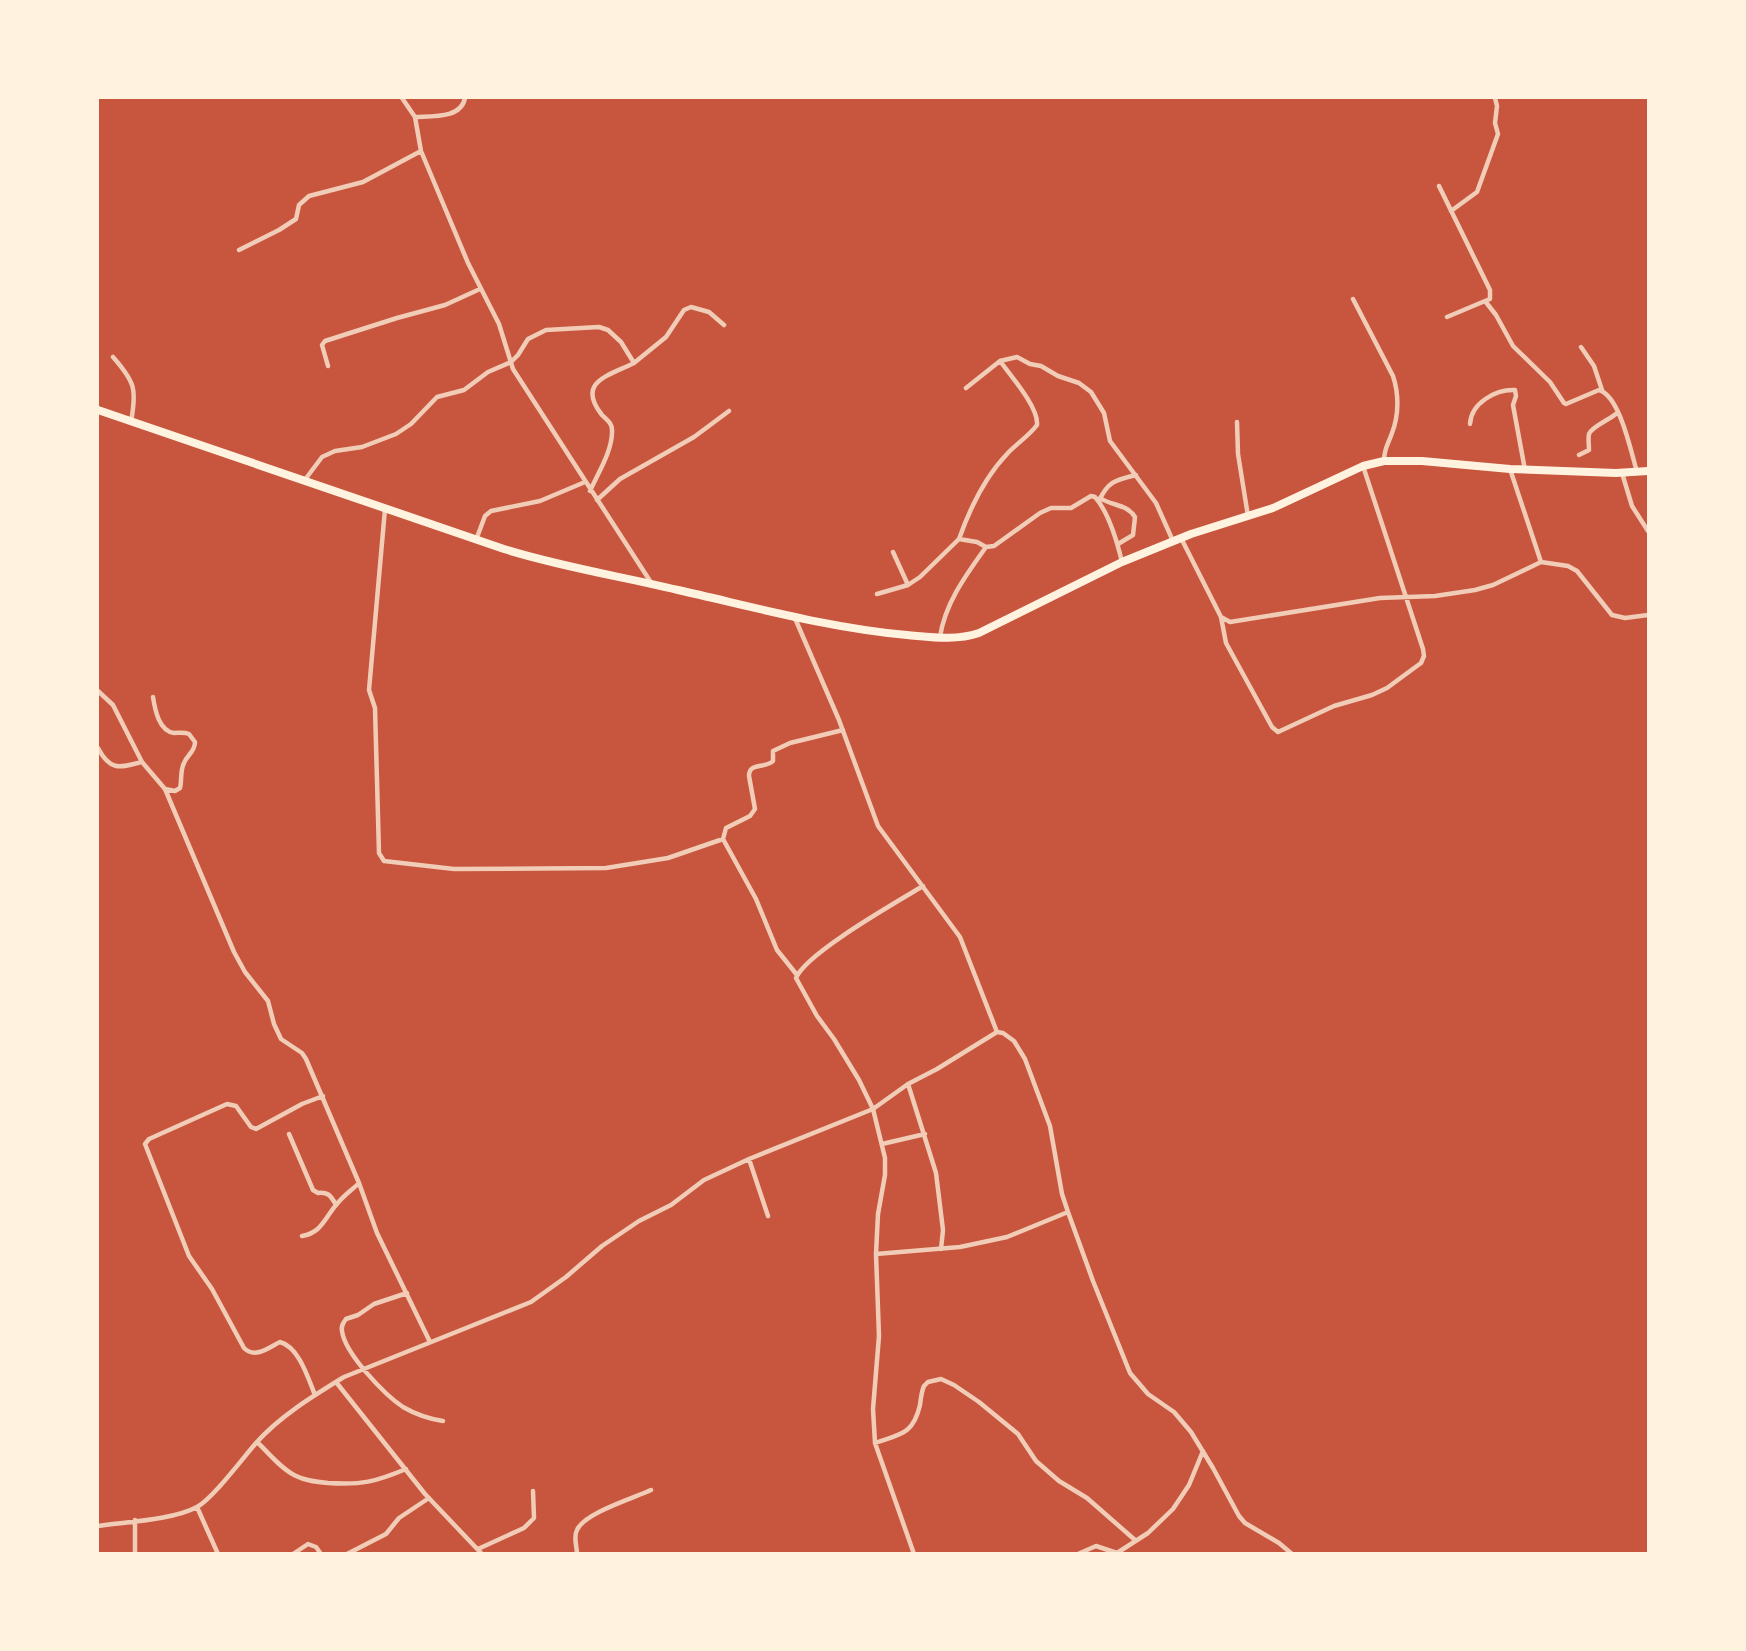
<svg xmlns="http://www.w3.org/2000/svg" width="1746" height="1651" viewBox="0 0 1746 1651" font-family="Lora,serif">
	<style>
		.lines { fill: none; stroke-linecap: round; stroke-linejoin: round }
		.minor { stroke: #f1ccb7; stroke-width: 4.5 }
		.primary { stroke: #fff3e0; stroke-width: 8 }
	</style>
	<rect width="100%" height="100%" fill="#c8553d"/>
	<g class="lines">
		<path class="minor" d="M402,98l13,19 6,34 47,112 31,61 14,45 139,215
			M415,117c17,-1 46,2 50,-19
			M1439,186l51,104v9l-5,2
			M1451,211l26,-19 21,-58 -3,-11 2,-17 -2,-8
			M239,250l40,-20 17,-11 3,-14 10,-9 54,-14 58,-31
			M1353,299l40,77c6,18 6,39 -1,57 -4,12 -8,15 -8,28
			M1447,317l38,-16 11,14 17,31 37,36 14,21 2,1 33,-14c21,6 32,62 38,82
			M1581,347l13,19 8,24
			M113,357c22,25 24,32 18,65
			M634,363l32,-26 18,-27 7,-3 18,5 15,13
			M328,366l-6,-21 3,-4 72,-23 48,-13 35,-16
			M966,388l34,-27 17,-4 13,7 11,2 17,10 21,7 12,9 13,21 6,28 46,62 17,38
			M1237,422l1,32 10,62
			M1470,424c1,-21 26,-35 45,-34l1,6 -3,9 12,65
			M1579,455l10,-5c0,-5 -1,-12 0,-16 3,-8 23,-15 29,-22
			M1510,469l31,93 27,4 9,5 35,44 13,3 23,-3
			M1622,473l10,33 16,25
			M304,481l18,-24 13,-6 27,-4 34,-13 15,-10 26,-27 27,-7 24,-18 23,-10 7,-7 10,-16 18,-9 53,-3 9,3 13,12 13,21c-26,13 -58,19 -32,52 5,5 10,8 10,15 1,20 -14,43 -22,61
			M1100,498c12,8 27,6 35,19l-2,18 -15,9
			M597,500l23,-21 74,-42 35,-26
			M1099,501c9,-20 17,-21 37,-26
			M385,509l-16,181 6,18 4,145 5,8 70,8 152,-1 62,-10 55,-19 33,60 21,51 20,25
			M1181,538l40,79 9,5 150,-24 55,-2 40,-6 18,-5 48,-23
			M959,539c11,-31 25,-61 48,-85 9,-10 22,-18 30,-29 2,-17 -26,-49 -37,-64
			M476,540l9,-24 6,-5 49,-10 45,-19
			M893,552l15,33
			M877,594l31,-9 12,-8 39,-38 18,3 9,5 8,-1 46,-33 11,-5h20l20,-12 4,1c14,16 22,44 27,65
			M1221,617l5,26 46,84 6,5 56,-26 38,-11 15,-7 34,-25 3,-7 -1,-7 -60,-183
			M940,637c5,-34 26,-62 46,-90
			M98,691l15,14 29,57 23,27 69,163 11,20 23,29 6,23 7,15 21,14 4,6 53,124 18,50 53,109
			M153,697c2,13 6,34 21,36 6,0 10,-1 15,1l6,8c0,10 -8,13 -11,21 -4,8 -2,17 -4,25l-5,3 -10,-2
			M98,748c12,23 21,20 44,14
			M723,839l3,-11 24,-12 5,-7 -6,-33c0,-14 16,-7 24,-15v-10l17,-8 53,-13
			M997,1032l6,1 11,8 11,18 25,67 12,68 6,18 25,69 37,92 18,21 26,18 17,20 22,36 26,48 6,7 34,20 13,11
			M908,1084l28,89 7,57 -2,19
			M289,1134l24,56 5,3c11,-1 13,3 18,12
			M882,1144l43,-10
			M749,1159l19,57
			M302,1236c20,-3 23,-19 35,-32 6,-8 15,-14 22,-21
			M876,1254l84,-7 47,-10 61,-25
			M407,1293l-33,11 -16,11 -12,4c-3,4 -5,7 -4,12 3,23 43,64 61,76 12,7 27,12 40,14
			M336,1382l89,112 57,60
			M315,1395c-7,-17 -16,-48 -35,-53 -12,6 -25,17 -36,6l-32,-59 -23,-33 -44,-112 4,-5 78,-35 9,2 15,21 5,2 46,-25 21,-8
			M257,1442c12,11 24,27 39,34 10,5 21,6 32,7 34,2 47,-1 78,-14
			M875,1443c25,-9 38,-8 45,-38 1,-6 1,-12 4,-19l4,-4 13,-3 13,6 25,17 39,32 18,27 23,20 28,17 48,42
			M197,1507l21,47
			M98,1526c27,-4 75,-6 99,-19 16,-9 45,-48 59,-64 24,-27 57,-47 88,-66l187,-75 35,-25 36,-31 37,-25 32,-16 33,-25 45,-21 124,-50 35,-25 29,-15 60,-37 -37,-95 -82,-111 -39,-106 -45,-104
			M478,1549l46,-21 10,-10 -1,-27
			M135,1554v-34
			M293,1554l15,-10 8,3 5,7
			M347,1554l39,-20 13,-16 30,-20
			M577,1554c0,-8 -4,-17 0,-24 7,-17 57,-32 74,-40
			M914,1554l-39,-111 -2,-34 6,-73 -3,-82 2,-40 7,-39v-17l-12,-49 -14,-29 -25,-41 -17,-23 -21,-38c10,-25 101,-76 127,-92
			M1078,1554l18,-8 21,7 31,-20 25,-24 16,-24 14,-34"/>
		<path class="primary" d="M98,410l406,139c57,18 116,27 174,41 76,17 151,38 229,45 24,2 48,6 72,-2l143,-71 69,-28 82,-26 90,-42 21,-5h38l88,8 106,4 32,-2"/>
	</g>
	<rect width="1746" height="1651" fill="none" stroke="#fff3e0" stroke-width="198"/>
</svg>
